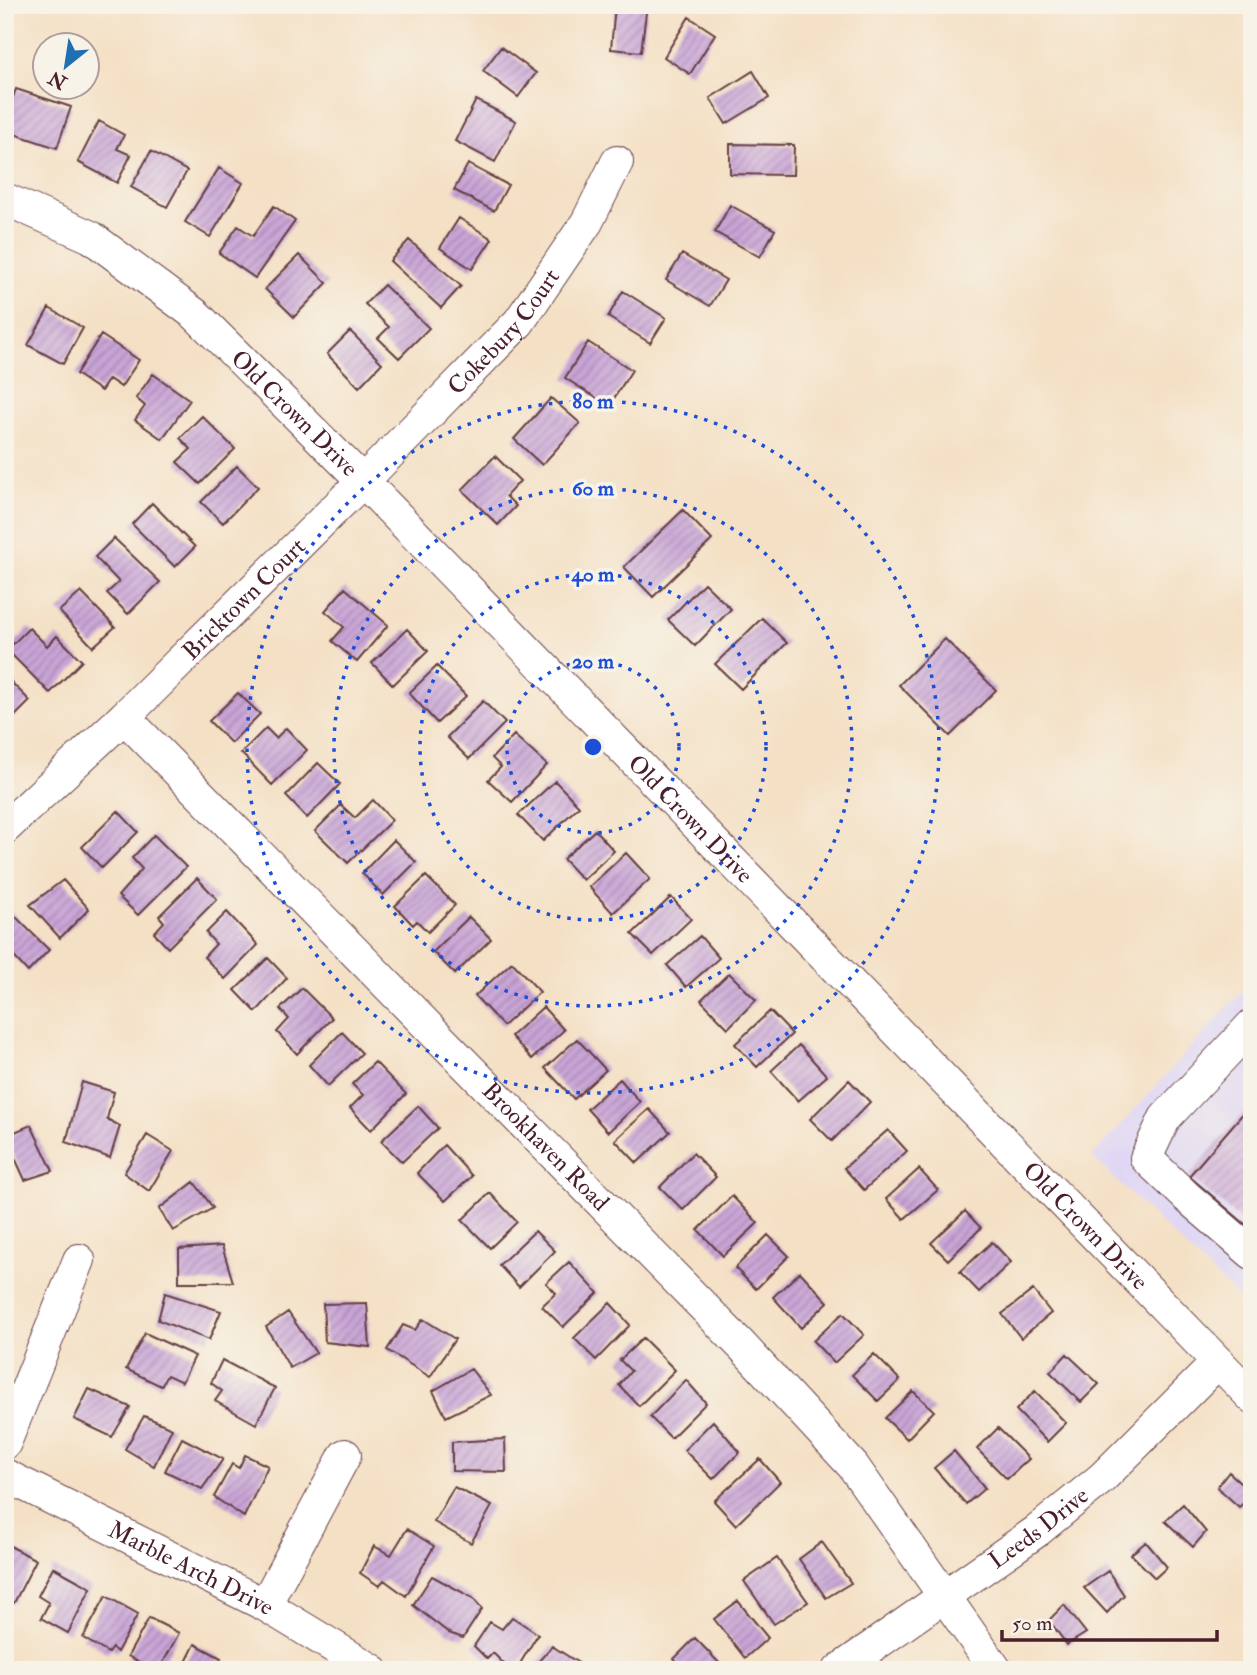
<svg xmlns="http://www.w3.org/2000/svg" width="1257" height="1675" viewBox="0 0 1257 1675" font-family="'IM FELL Double Pica',serif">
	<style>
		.built { fill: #ded5f5 }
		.building { fill: url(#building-hatch) }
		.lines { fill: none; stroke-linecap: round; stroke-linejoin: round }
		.minor-casing { stroke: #643c42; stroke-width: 34 }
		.minor { stroke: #fff; stroke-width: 32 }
		.ring { fill: none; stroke: #1d4ed8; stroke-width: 3.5; stroke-dasharray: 3.5 7 }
		.labels { text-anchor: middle; stroke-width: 7; stroke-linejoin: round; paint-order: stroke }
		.street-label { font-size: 24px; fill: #4a1f2b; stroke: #f7f3e8 }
		.centre { fill: #1d4ed8; stroke: #f7f3e8; stroke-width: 3.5 }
		.ring-label { font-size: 21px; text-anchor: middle; font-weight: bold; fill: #1d4ed8; stroke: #f7f3e8; stroke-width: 7; stroke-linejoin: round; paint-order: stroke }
	</style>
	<defs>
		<pattern id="building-hatch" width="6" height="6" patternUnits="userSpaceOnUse" patternTransform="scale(1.75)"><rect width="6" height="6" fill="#c9a5d7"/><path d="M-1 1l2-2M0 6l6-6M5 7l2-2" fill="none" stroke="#a586af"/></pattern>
	</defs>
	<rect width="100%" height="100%" fill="#f7f3e8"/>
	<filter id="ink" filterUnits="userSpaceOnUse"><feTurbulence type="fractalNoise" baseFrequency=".0143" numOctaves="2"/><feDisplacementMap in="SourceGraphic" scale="14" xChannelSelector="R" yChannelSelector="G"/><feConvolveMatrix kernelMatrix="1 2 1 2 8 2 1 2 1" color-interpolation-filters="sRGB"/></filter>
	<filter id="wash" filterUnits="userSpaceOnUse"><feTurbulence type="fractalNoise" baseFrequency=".00686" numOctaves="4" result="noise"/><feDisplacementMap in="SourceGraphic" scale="28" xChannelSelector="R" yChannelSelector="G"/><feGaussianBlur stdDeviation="1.57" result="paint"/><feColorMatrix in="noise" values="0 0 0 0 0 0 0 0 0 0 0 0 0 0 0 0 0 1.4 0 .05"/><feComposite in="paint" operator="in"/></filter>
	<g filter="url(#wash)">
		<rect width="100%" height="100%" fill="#f4e0c5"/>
		<path class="built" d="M1252,980v331l-160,-154z"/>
		<g id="blocks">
			<path class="building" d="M615,5h32l-6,47 -30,-3z
				M689,17l26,17 -25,40 -26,-17z
				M501,47l35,26 -18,24 -35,-26z
				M753,71l16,27 -43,26 -16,-26z
				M16,89l55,18 -14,41 -52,-17v-11z
				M476,100l40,21 -21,41 -40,-21z
				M99,121l25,14 -7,14 14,6 -14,28 -39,-21z
				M730,144l64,1 -1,30 -63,-1z
				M151,151l36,20 -20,36 -36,-20z
				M468,164l40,21 -14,26 -40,-21z
				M219,168l24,15 -33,54 -25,-15z
				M730,205l45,25 -15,27 -45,-25z
				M274,206l21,15 -40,57 -36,-25 19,-27 15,10z
				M459,218l33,21 -20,30 -32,-21z
				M409,240l52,46 -20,22 -51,-47z
				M682,254l44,26 -16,26 -44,-26z
				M299,255l28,28 -33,34 -29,-28z
				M384,285l45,43 -30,30 -21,-20 11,-11 -24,-23z
				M623,291l43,27 -16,25 -42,-26z
				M49,308l34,20 -20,36 -35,-19z
				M350,331l32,32 -23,24 -32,-33z
				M101,335l38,25 -18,27 -12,-8 -8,12 -25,-17z
				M588,342l44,28 -23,36 -44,-28z
				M153,374l37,26 -28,39 -27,-19 10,-14 -9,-8z
				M551,398l29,25 -38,42 -28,-26z
				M202,416l33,33 -35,35 -23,-22 14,-13 -11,-11z
				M495,456l25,25 -14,15 10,10 -18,19 -36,-35z
				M237,466l21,21 -35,36 -22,-21z
				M152,503l43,44 -20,20 -43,-43z
				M683,510l29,30 -59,57 -29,-30z
				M114,538l46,44 -32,32 -21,-21 12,-11 -24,-25z
				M704,583l27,26 -36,37 -27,-26z
				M345,588l43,37 -31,37 -25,-21 12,-14 -19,-16z
				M81,592l34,35 -22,20 -34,-36z
				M762,618l25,25 -46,46 -26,-25z
				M29,628l18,18 10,-10 25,25 -32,32 -43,-43z
				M407,629l21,22 -35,34 -21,-22z
				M945,639l51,51 -46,46 -51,-51z
				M437,666l29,30 -29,27 -28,-30z
				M5,676l25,25 -21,21 -4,-4z
				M238,693l22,21 -29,29 -22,-22z
				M483,701l22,22 -36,36 -22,-22z
				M266,728l10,10 10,-10 21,22 -35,35 -31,-32z
				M514,735l33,30 -35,37 -24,-22 13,-13 -9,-9z
				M318,763l22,21 -33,34 -21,-22z
				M555,781l24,25 -36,35 -25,-26z
				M373,800l19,20 -44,43 -33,-32 26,-26 14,13z
				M118,811l20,21 -36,36 -20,-21z
				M595,830l19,21 -31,29 -20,-21z
				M154,835l32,32 -48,48 -20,-19 24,-27 -10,-11z
				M394,840l22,22 -33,33 -21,-22z
				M626,853l24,26 -37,34 -24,-26z
				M426,876l29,29 -27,27 -11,-11 -4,4 -18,-19z
				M197,878l20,21 -49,49 -14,-15 10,-11 -5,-6z
				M63,880l26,29 -29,29 -30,-33z
				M671,897l20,22 -38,36 -21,-21z
				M11,912l38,38 -21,22 -23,-25v-29z
				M227,912l31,33 -33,34 -21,-22 12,-13 -10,-11z
				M469,917l22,22 -36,35 -22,-22z
				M700,936l19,22 -33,29 -19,-22z
				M268,958l19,20 -31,34 -21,-22z
				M512,962l28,30 -37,34 -28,-30z
				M729,973l27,27 -28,28 -27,-28z
				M302,988l30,30 -35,36 -20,-22 12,-13 -9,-10z
				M543,1007l21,23 -32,29 -21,-23z
				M770,1011l22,23 -35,33 -22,-23z
				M342,1032l20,21 -34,33 -19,-21z
				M577,1039l29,31 -32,29 -29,-31z
				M799,1045l28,31 -29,25 -27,-30z
				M375,1062l31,32 -35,36 -21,-22 13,-13 -11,-11z
				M620,1079l20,23 -32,30 -21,-23z
				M849,1080l21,22 -38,39 -22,-22z
				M82,1082l32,10 -7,27 13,7 -10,32 -44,-16z
				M1252,1103v127l-63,-54z
				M418,1106l20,22 -36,34 -21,-21z
				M649,1109l21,23 -33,31 -22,-23z
				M31,1125l22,46 -28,9 -20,-44z
				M888,1130l19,21 -43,39 -20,-22z
				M147,1135l26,16 -24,40 -25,-18z
				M444,1145l28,31 -27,25 -28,-28z
				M693,1153l23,24 -33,33 -23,-23z
				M919,1169l19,21 -34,29 -18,-20z
				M194,1182l19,26 -40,23 -14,-22z
				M490,1193l27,29 -27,26 -28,-28z
				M732,1196l26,27 -35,33 -25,-26z
				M965,1211l16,17 -33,32 -17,-17z
				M535,1231l20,20 -36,36 -20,-22z
				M768,1235l21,21 -33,33 -21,-21z
				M992,1242l19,20 -32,30 -19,-20z
				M222,1246l11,36h-54v-33z
				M569,1262l29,31 -35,34 -21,-21 14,-13 -10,-10z
				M800,1272l28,30 -27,26 -28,-31z
				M1033,1290l18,23 -30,25 -19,-24z
				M165,1293l56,18 -12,29 -51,-20z
				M367,1303l3,44 -45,-5 -2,-38z
				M610,1303l20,22 -34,35 -22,-22z
				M288,1312l28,41 -26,15 -24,-41z
				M843,1313l21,22 -30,28 -21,-22z
				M423,1319l32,20 -25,38 -43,-27 16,-25 12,5z
				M145,1333l50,23 -13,26 -15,-7 -6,11 -35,-17z
				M643,1338l32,32 -36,36 -20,-21 12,-14 -11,-11z
				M874,1354l26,26 -22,21 -26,-26z
				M1067,1354l32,30 -18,18 -31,-30z
				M222,1360l53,28 -19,36 -41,-23 7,-10 -11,-8z
				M471,1369l20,26 -45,22 -13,-26z
				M686,1380l20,23 -35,35 -21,-21z
				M89,1389l41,18 -18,30 -38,-18z
				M913,1391l21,20 -27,28 -22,-21z
				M1035,1391l31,32 -19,19 -31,-32z
				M144,1416l28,12 -18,38 -29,-17z
				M713,1421l27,31 -27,27 -29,-29z
				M998,1428l31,31 -22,20 -30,-30z
				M182,1438l41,21 -21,30 -37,-18z
				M505,1439l1,33 -54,-1v-29z
				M954,1451l31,37 -19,16 -32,-36z
				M245,1455l23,11 -24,51 -30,-20 18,-33 7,4z
				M760,1459l20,23 -44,43 -22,-24z
				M1229,1472l23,21v3l-13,11 -22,-20z
				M454,1487l38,19 -21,37 -37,-21z
				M1183,1504l23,28 -13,15 -28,-26z
				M407,1529l27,17 -28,50 -22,-16 -5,6 -19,-13 14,-27 17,9z
				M822,1542l29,41 -25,15 -27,-39z
				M1146,1542l21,25 -12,11 -24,-24z
				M10,1546l26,14 -22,43 -9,-4v-43z
				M777,1558l31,44 -34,22 -30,-43z
				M53,1567l38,21 -23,45 -27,-15 8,-15 -11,-7z
				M1108,1571l16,24 -17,18 -23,-25z
				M432,1576l41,22 9,11 -19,29 -14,-5 -36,-28z
				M106,1596l32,18 -21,38 -5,-4 -4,5 -25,-15z
				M738,1601l30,37 -23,20 -31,-39z
				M1064,1605l22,28 -19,12 -18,-25z
				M512,1617l26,17 -22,36h-6l-17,-17 -6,6 -13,-13 16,-24 12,7z
				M149,1618l30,15 -20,37h-7l-24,-14z
				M695,1638l31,32h-42l-10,-11z
				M195,1644l26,14 -6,12h-33z
				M552,1646l28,18 -4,6h-45z"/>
		</g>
	</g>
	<g filter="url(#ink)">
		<use href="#blocks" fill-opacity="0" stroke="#643c42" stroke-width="2"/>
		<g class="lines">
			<g class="minor-casing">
				<g id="minor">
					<path id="s1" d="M5,199l86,38 105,78 167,166 889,916"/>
					<path id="s2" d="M124,717l618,629 111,120 143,204"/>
					<path id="s3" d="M5,828l119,-111 239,-236 156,-159 68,-100 30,-60"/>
					<path d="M1252,1025l-87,93 -19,40 41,39 65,56"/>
					<path d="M5,1443l74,-183"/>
					<path id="s4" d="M5,1475l260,130 107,65"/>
					<path d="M265,1605l80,-150"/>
					<path id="s5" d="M839,1670l198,-139 65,-53 115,-115"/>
				</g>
			</g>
			<use href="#minor" class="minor"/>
		</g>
	</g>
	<g class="ring">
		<circle cx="593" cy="747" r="86"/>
		<circle cx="593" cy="747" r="173"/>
		<circle cx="593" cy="747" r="259"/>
		<circle cx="593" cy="747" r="346"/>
	</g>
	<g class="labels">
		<g class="street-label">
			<text dy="8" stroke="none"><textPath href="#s3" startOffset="704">Cokebury Court</textPath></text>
			<text dy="8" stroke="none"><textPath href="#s1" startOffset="364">Old Crown Drive</textPath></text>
			<text dy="8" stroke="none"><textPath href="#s3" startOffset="331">Bricktown Court</textPath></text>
			<text dy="8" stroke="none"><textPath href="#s1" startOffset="931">Old Crown Drive</textPath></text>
			<text dy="8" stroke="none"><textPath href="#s2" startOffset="602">Brookhaven Road</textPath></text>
			<text dy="8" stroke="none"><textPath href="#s1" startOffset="1498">Old Crown Drive</textPath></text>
			<text dy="8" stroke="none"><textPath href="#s5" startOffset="245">Leeds Drive</textPath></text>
			<text dy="8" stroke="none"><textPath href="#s4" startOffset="208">Marble Arch Drive</textPath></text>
		</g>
	</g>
	<circle cx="593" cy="747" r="10" class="centre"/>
	<g class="ring-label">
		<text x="593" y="408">80 m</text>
		<text x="593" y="495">60 m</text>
		<text x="593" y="581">40 m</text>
		<text x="593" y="668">20 m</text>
	</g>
	<rect width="1257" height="1675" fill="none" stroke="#f7f3e8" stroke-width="28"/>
	<g transform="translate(66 66) rotate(210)"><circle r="33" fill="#f7f3e8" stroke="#b29e9c" stroke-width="2"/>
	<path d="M0-5L12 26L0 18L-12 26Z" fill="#1f6fb2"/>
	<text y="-10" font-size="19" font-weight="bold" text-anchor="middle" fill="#4a1f2b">N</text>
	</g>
	<path d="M1002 1630v10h215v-10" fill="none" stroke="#4a1f2b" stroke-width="3.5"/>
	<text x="1012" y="1630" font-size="21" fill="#4a1f2b" stroke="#f7f3e8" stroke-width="5" paint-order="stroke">50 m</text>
</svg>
